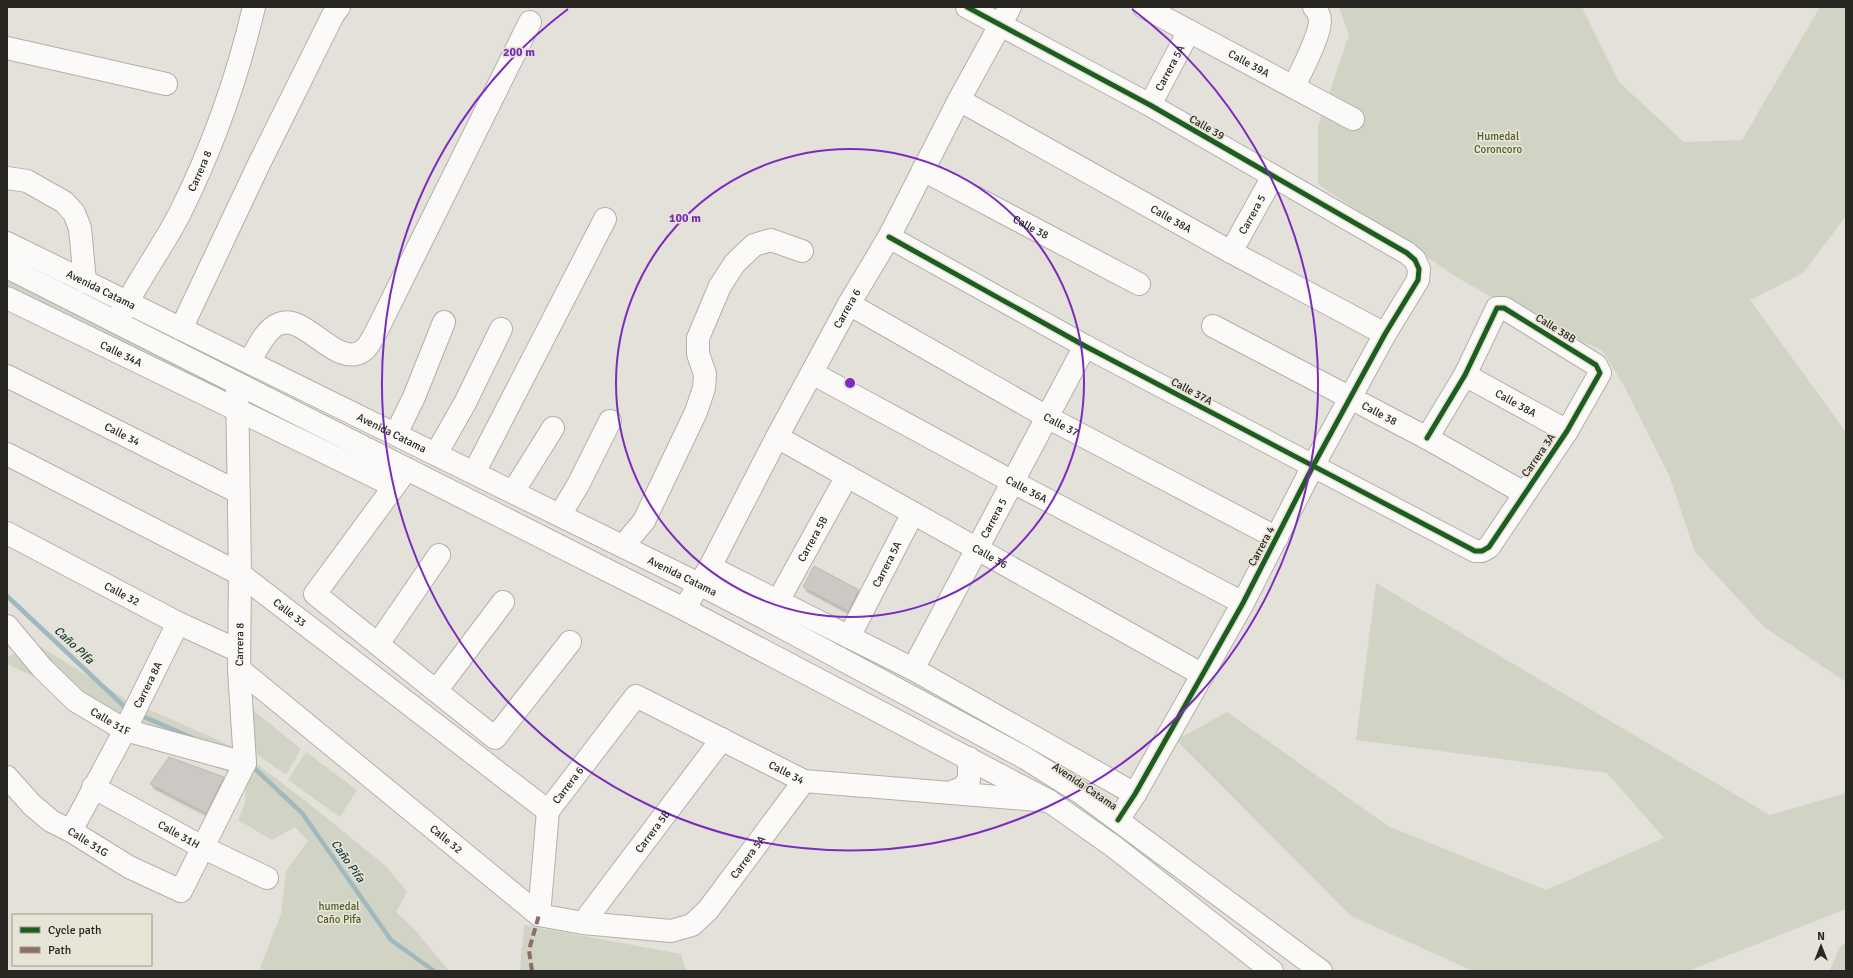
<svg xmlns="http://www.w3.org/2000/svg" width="1853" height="978" viewBox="0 0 1853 978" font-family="Signika,sans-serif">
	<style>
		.green { fill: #d1d4c4 }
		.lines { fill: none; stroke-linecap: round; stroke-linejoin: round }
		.stream { stroke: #9fb9be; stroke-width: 4.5 }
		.building { fill: #ccc9c4; stroke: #bdbab4; filter: url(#shadow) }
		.minor-casing { stroke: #b1b0aa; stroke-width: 24 }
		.major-casing { stroke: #b1b0aa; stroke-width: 24 }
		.minor { stroke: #fbfaf9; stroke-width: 22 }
		.major { stroke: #fbfaf9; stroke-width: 22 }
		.quiet { stroke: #8d6e63; stroke-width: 4; stroke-dasharray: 8 4; stroke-linecap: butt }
		.cycleway-casing { stroke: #e7e3d5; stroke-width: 8 }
		.cycleway { stroke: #1b5e20; stroke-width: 5 }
		.ring { fill: none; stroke: #7b2cbf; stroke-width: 2 }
		.labels { text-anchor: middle; stroke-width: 3.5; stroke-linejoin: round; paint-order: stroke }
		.street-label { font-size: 11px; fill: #282722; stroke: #e7e3d5 }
		.park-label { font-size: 11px; fill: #525e2c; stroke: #e7e3d5 }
		.water-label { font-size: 12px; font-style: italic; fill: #143a43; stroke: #e7e3d5 }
		.centre { fill: #7b2cbf; stroke: #e7e3d5; stroke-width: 2 }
		.ring-label { font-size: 12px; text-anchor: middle; font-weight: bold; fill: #7b2cbf; stroke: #e7e3d5; stroke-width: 3.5; stroke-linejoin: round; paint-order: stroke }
	</style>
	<defs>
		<filter id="shadow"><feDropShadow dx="3.5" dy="3.5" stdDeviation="1" flood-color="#0004"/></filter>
	</defs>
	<rect width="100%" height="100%" fill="#e3e1d9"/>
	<path class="green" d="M1339,7h243l37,75 65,60 58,-2 78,-133h26v209l-43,57 -53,27 96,132v250l-82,-55 -69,-75 -26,-77 -45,-89 -22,-36 -64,-27 -80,-45 -140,-94v-58l31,-91z
		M7,275l218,111 -6,13 -212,-104z
		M1376,583l394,232 76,-22v116l-158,62h-215l-122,-55 -175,-176 51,-28 161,114 158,64 118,-52 -57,-65 -251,-33z
		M17,632l108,67 111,49 76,58 75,61 20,25 -11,20 19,18 34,41h-185l-4,-3 21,-54 5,-43 22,-30 -13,-14 -23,13 -34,-20 7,-16 1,-20 -11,-9 -149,-61 -39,-31 -40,-19v-7l16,-8z
		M237,697l64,52 -15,26 -45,-32z
		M306,752l51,38 -17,27 -52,-37z
		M524,925l157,29 5,17h-166z
		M1846,942v29h-16l9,-23z"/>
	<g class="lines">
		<path class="stream" d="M7,596l120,113
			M142,716l51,22
			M251,765l51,48 89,127 43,31"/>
	</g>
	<path class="building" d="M814,566l45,24 -11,21 -45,-24z
		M169,757l55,20 -18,36 -56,-29z"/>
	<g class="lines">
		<g class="minor-casing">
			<g id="minor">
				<path d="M967,7l183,98 257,148 8,7 4,9 -1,11 -33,54 -72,132 -70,137 -108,191 -17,26"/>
				<path id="s1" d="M1144,7l209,112"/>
				<path d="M7,48l159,36"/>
				<path d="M1294,87c7,-16 26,-51 26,-66 0,-5 -3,-11 -6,-14"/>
				<path id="s2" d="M959,100l272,152 154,82"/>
				<path id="s3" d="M1150,105l39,-74"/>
				<path id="s4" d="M923,170l216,114"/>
				<path d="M7,178l20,3 37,21 10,11 6,15 5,54"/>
				<path d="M889,237l196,109 390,205h7l7,-4 78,-116 33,-58 -4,-8 -92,-57h-7l-32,67 -38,63"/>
				<path id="s5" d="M1231,252l42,-76"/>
				<path id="s6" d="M7,298l387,188"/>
				<path id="s7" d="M849,304l198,113 230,121"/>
				<path id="s8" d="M118,320c18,-37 42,-69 61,-105 33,-66 58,-136 75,-208"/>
				<path id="s9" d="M1213,326l214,112 97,55"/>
				<path d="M181,329l78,-165 74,-149 6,-8"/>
				<path d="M249,362c8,-12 16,-33 30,-38 26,-12 58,47 85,26 5,-4 9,-13 12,-18l154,-310"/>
				<path id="s10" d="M812,373l201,109 230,121"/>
				<path id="s11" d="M1465,375l102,56"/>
				<path id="s12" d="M7,376l231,116"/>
				<path d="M396,434l18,-37 30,-75"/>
				<path id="s13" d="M777,437l426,238"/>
				<path id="s14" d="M7,454l233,120 308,237"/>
				<path d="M436,454l29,-51 36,-74"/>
				<path d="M407,469l-92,125 180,144 75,-96"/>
				<path d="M474,473l131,-254"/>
				<path d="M513,492l40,-64"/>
				<path d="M560,515l18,-30 32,-64"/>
				<path id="s15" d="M7,533l171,90 61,28"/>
				<path d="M623,546l21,-25 52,-109 8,-24 1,-14 -7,-20v-16l22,-52 15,-23 19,-18 17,-5 31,11"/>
				<path d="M710,567l203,102 222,125"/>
				<path id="s16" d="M778,601l69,-125"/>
				<path id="s17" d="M684,609l26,-42 67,-130 72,-133 40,-67 70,-137 51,-93"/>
				<path id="s18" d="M7,626l36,43 33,32 49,29 120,33"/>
				<path id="s19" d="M849,637l64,-124"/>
				<path d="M378,644l61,-89"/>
				<path id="s20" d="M239,669l300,246 44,8 88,8 21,-6 16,-15 96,-129"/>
				<path id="s21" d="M913,669l172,-323"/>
				<path d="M436,691l67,-89"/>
				<path id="s22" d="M7,777l25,28 19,16 20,10 58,36 52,24 64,-128 -6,-94 1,-95 -3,-190"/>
				<path id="s23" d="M93,787l109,60 65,31"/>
				<path d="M952,792l10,-4 7,-8v-22"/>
				<path id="s24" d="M71,831l54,-101 53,-107"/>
				<path id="s25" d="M539,915l9,-104 88,-115 168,85 245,20"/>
				<path id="s26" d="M583,923l139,-184"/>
			</g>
		</g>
		<g class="major-casing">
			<g id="major">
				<path id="s27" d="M7,243l692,341 64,33 262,141 56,35 240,178"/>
				<path d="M7,267l677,342 365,192 64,45 159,125"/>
			</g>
		</g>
		<use href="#minor" class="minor"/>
		<use href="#major" class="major"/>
		<path class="quiet" d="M532,971l-3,-21 10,-35"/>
		<g class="cycleway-casing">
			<path id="cycleway" d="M967,7l183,98 257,148 8,7 4,9 -1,11 -33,54 -72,132 -70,137 -108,191 -17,26
				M889,237l196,109 390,205h7l7,-4 78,-116 33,-58 -4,-8 -92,-57h-7l-32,67 -38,63"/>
		</g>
		<use href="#cycleway" class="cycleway"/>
	</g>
	<g class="ring">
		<circle cx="850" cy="383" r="234"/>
		<path d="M1132 9A468 468 0 1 1 568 9"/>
	</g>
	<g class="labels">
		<g class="street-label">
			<text dy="4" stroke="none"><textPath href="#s1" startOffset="119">Calle 39A</textPath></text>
			<text dy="4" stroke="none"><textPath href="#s3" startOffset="42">Carrera 5A</textPath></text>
			<text transform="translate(1207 127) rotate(30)" y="4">Calle 39</text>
			<text dy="4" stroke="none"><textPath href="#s8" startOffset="170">Carrera 8</textPath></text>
			<text dy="4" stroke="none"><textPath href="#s5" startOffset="43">Carrera 5</textPath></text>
			<text dy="4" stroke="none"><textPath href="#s2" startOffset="243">Calle 38A</textPath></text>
			<text dy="4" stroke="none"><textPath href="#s4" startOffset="122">Calle 38</textPath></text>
			<text dy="4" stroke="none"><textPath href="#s27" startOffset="105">Avenida Catama</textPath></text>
			<text dy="4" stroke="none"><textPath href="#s17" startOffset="342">Carrera 6</textPath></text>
			<text transform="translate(1556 328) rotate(32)" y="4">Calle 38B</text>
			<text dy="4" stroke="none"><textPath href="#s6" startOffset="127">Calle 34A</textPath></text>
			<text transform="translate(1192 391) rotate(28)" y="4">Calle 37A</text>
			<text dy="4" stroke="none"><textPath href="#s11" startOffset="58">Calle 38A</textPath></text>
			<text dy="4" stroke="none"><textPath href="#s9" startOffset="188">Calle 38</textPath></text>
			<text dy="4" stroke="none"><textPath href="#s7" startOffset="244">Calle 37</textPath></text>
			<text dy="4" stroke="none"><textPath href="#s27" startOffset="429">Avenida Catama</textPath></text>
			<text dy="4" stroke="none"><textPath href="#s12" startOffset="129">Calle 34</textPath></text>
			<text transform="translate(1538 455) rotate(-55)" y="4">Carrera 3A</text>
			<text dy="4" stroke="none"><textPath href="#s10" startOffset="244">Calle 36A</textPath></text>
			<text dy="4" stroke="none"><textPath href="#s21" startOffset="171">Carrera 5</textPath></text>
			<text dy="4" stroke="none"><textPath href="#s16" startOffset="71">Carrera 5B</textPath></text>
			<text transform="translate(1261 546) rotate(-62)" y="4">Carrera 4</text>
			<text dy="4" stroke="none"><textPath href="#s13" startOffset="244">Calle 36</textPath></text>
			<text dy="4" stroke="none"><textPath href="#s19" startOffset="82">Carrera 5A</textPath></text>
			<text dy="4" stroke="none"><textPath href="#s27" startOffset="753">Avenida Catama</textPath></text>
			<text dy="4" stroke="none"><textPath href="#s15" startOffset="130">Calle 32</textPath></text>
			<text dy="4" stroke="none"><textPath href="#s14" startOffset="325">Calle 33</textPath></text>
			<text dy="4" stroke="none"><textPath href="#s22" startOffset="472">Carrera 8</textPath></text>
			<text dy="4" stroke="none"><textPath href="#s24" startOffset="165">Carrera 8A</textPath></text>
			<text dy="4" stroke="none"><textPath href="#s18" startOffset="142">Calle 31F</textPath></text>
			<text dy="4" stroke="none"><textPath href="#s25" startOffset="418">Calle 34</textPath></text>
			<text dy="4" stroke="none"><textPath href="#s25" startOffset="137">Carrera 6</textPath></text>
			<text transform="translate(1085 786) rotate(34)" y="4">Avenida Catama</text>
			<text dy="4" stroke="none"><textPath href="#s26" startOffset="115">Carrera 5B</textPath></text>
			<text dy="4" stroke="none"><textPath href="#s23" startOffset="98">Calle 31H</textPath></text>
			<text dy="4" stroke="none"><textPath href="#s20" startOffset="268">Calle 32</textPath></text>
			<text dy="4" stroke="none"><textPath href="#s22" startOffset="105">Calle 31G</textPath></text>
			<text dy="4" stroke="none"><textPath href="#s20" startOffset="631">Carrera 5A</textPath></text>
		</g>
		<g class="park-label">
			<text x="1498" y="140">Humedal<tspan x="1498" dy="13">Coroncoro</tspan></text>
			<text x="339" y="910">humedal<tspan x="339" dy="13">Caño Pifa</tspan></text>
		</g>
		<g class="water-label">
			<text transform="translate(74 645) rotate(43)" y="4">Caño Pifa</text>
			<text transform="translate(348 861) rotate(55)" y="4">Caño Pifa</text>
		</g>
	</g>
	<circle cx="850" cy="383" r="6" class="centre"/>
	<g class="ring-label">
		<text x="519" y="56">200 m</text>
		<text x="685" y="222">100 m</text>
	</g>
	<rect width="1853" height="978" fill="none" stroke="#282722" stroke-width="16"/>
	<rect x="12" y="914" width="140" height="52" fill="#e7e3d5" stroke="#9b988d"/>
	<rect x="20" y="927" width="20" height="6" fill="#1b5e20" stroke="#9b988d"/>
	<text x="48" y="934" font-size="12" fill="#282722">Cycle path</text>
	<rect x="20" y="947" width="20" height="6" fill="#8d6e63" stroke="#9b988d"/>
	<text x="48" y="954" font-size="12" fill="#282722">Path</text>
	<g transform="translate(1821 946)" stroke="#e7e3d5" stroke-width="3" paint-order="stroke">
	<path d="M0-3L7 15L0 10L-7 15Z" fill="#282722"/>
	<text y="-6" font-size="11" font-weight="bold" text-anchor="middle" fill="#282722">N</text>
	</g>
</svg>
